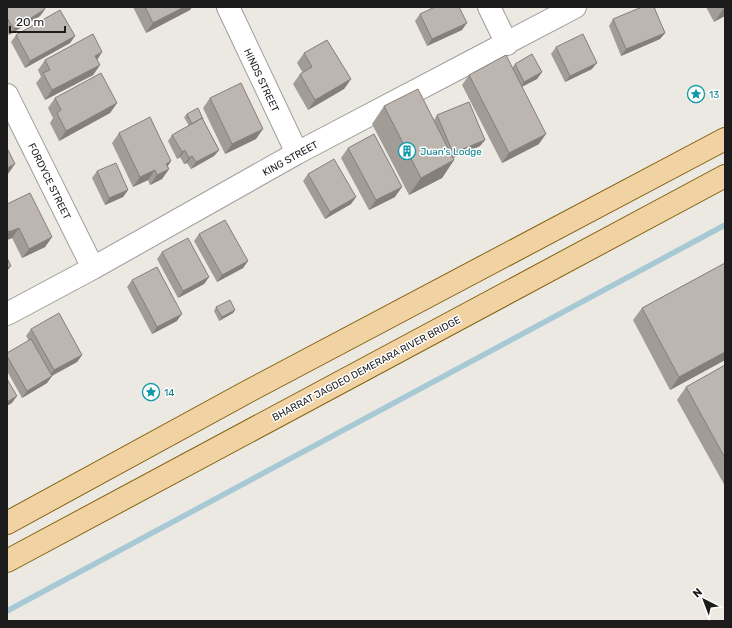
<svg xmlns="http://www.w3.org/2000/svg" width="732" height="628" viewBox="0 0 732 628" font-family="Rubik,sans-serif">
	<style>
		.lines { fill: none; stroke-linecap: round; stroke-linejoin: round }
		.stream { stroke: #a7c9d5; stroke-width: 5.5 }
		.minor-casing { stroke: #9d9d9d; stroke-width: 24 }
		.major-casing { stroke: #846210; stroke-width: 24 }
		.minor { stroke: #fff; stroke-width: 22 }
		.major { stroke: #f1d2a3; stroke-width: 22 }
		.wall { fill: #a29c97 }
		.shaded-wall { fill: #847f7b }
		.building { fill: #bcb5b0; stroke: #847f7b }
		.labels { text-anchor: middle; stroke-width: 3; stroke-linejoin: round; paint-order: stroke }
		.street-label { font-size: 10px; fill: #1c1c1c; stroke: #fff }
		.culture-label { font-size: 10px; fill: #0d838f; stroke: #fff; text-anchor: start }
	</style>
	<rect width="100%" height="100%" fill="#ece9e2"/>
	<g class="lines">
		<path class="stream" d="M7,611l718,-386"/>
		<g class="minor-casing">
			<path id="minor" d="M228,7l69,146
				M489,7l18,37
				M7,95l86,173
				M7,314l86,-46 204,-115 278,-146"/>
		</g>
		<g class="major-casing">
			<path id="major" d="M7,523l240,-131 478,-253
				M7,561l718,-385"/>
		</g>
		<use href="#minor" class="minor"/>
		<use href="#major" class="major"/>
	</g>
	<path class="wall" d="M7,7l38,2 -5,7 -31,19 -2,-3z
		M133,7h59l-2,3 -44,23z
		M706,7h19l-11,15z
		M420,14l42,16 -35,16 -12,-25z
		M613,19l52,14 -5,6 -39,17 -12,-30z
		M16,35l59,1 -5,7 -45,25 -14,-26z
		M556,47l36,22 -27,13 -14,-28z
		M304,53l47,26 -7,10 -36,21 -15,-26 7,-10 3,-1 -6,-10z
		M45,60h52l3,5 -7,10 -48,25 -9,-17 5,-6 -3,-7z
		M515,64l27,8 -5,7 -15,8 17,57 -37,19 -40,-78 7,-10 43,-7z
		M55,98l62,5 -7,10 -51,28 -9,-18 3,-5 -5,-10z
		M210,98l46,41 -31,15 -22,-46z
		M384,106l50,14 3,-5 48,25 -5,6 -27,12 1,2 -12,18 -33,17 -37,-71z
		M187,114l16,5 16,31 -5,6 -23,13 -4,-6 -3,1 -4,-7 -3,2 -9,-18 4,-6 17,-9 -5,-9z
		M119,133l52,28 -3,5 1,3 -7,10 -12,6 -2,-5 -15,7 -21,-44z
		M348,148l47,49 -26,13 -28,-52z
		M97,171l31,19 -5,7 -18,8 -13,-27z
		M308,174l48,23 -5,7 -26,15 -22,-38z
		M7,204l45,33 -7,10 -23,11 -10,-20 -5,2z
		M199,234l49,27 -5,7 -26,14 -23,-41z
		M162,252l47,25 -5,7 -26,14 -21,-39z
		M725,263v97l-55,30 -37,-70 9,-12z
		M132,280l45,41 -25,13 -25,-47z
		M216,307l19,3 -2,3 -14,8 -5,-10z
		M31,329l51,26 -5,7 -25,14 -5,7 -25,15 -15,-27v-18l22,-12 -3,-5z
		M725,365v121l-48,-86 9,-13z"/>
	<path class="shaded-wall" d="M184,7h8l-2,3 -44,23 7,-10z
		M725,8v8l-11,6 9,-13z
		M45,9l-5,7 -31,19 5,-6z
		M467,23l-5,7 -35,16 5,-7z
		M665,33l-5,6 -39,17 5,-7z
		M75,36l-5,7 -45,25 5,-7z
		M102,52l-6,10 -1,-6z
		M597,63l-5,6 -27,13 5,-6z
		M100,65l-7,10 -48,25 7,-10z
		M542,72l-5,7 -18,9 5,-6z
		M351,79l-7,10 -36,21 7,-10z
		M117,103l-7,10 -51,28 7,-10z
		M263,129l-7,10 -31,15 7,-10z
		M546,134l-7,10 -37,19 7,-10z
		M485,140l-5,6 -32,14 5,-7z
		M185,150l-5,7 -3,2 5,-7z
		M219,150l-5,6 -23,13 5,-7z
		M192,156l-5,7 -3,1 5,-6z
		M454,160l-12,18 -33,17 12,-17z
		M171,161l-7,10 2,-7z
		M15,164l-7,10h-1v-6z
		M169,169l-7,10 -12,6 7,-10z
		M155,170l-7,10 -15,7 7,-10z
		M402,187l-7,10 -26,13 7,-10z
		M128,190l-5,7 -18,8 4,-7z
		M356,197l-5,7 -26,15 5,-7z
		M19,228l-7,10 -5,2v-5l2,-3z
		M52,237l-7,10 -23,11 7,-9z
		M248,261l-5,7 -26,14 5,-7z
		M11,266l-4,5v-3z
		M209,277l-5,7 -26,14 5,-7z
		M235,310l-2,3 -14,8 3,-4z
		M182,314l-5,7 -25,13 5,-7z
		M725,352v8l-55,30 9,-13z
		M82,355l-5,7 -28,15 5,-7z
		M52,376l-5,7 -25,15 5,-7z
		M17,396l-5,7 -5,3v-4z"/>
	<path class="building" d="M7,7h37l1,2 -31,20 -7,-11z
		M145,7h39l-31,16z
		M435,7h24l8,16 -35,16 -12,-25z
		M642,7h12l11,26 -39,16 -13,-30z
		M60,10l15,26 -45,25 -14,-26z
		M93,34l9,18 -7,4 5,9 -48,25 -9,-17 7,-3 -5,-10z
		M583,34l14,29 -27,13 -14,-29z
		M327,40l24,39 -36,21 -15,-26 12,-7 -8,-14z
		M532,54l10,18 -18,10 -9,-18z
		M506,55l40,79 -37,19 -40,-78z
		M101,73l16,30 -51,28 -9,-18 4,-3 -6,-12z
		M241,83l22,46 -31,15 -22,-46z
		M418,89l36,71 -33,18 -37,-72z
		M469,102l16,38 -32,13 -16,-38z
		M198,108l5,11 -1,-1 -10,6 -5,-10z
		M150,117l21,44 -5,3 3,5 -12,6 -2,-5 -15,7 -21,-44z
		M202,118l17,32 -23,12 -4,-6 -3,2 -4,-8 -3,2 -10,-17z
		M374,134l28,53 -26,13 -28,-52z
		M7,148l8,16 -8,4z
		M334,159l22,38 -26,15 -22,-38z
		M116,163l12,27 -19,8 -12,-27z
		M30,193l22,44 -23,12 -10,-21 -10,4 -2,-3v-25z
		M225,220l23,41 -26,14 -23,-41z
		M188,238l21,39 -26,14 -21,-39z
		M7,258l4,8 -4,2z
		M725,263v89l-46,25 -37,-69z
		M157,267l25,47 -25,13 -25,-47z
		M230,300l5,10 -13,7 -6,-10z
		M59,313l23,42 -28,15 -23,-41z
		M31,339l21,37 -25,15 -20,-35v-3z
		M725,365v93l-39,-71z
		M7,379l10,17 -10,6z"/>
	<defs>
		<g id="sight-ring" transform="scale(0.9)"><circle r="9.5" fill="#fff" stroke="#0f9aa8" stroke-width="1.5"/><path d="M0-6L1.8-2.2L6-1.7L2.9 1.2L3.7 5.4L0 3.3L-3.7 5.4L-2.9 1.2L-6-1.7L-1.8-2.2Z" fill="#0f9aa8"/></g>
		<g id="building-ring" transform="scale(0.9)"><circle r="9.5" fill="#fff" stroke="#0f9aa8" stroke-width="1.5"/><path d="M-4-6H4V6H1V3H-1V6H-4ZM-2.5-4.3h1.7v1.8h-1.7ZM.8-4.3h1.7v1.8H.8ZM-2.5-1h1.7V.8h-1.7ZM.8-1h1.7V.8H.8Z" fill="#0f9aa8"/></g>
	</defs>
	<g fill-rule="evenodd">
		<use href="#sight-ring" x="696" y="94"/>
		<use href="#building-ring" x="407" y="151"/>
		<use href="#sight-ring" x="151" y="392"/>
	</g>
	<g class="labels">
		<g class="street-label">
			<text transform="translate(262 80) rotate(65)" y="4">HINDS STREET</text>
			<text transform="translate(290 158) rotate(-29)" y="4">KING STREET</text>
			<text transform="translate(50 181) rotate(64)" y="4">FORDYCE STREET</text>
			<text transform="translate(366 368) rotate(-28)" y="4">BHARRAT JAGDEO DEMERARA RIVER BRIDGE</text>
		</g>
		<g class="culture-label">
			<text x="709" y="98">13</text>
			<text x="420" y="155">Juan's Lodge</text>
			<text x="164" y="396">14</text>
		</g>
	</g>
	<rect width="732" height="628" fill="none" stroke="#1c1c1c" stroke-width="16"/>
	<g transform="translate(704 600) rotate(318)" stroke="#ffffff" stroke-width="3" paint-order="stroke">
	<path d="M0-3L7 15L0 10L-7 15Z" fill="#1c1c1c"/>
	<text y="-6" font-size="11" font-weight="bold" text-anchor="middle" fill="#1c1c1c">N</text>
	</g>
	<path d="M10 26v6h55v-6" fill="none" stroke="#1c1c1c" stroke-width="2"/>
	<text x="16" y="26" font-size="12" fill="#1c1c1c" stroke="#ffffff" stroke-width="3" paint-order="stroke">20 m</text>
</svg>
